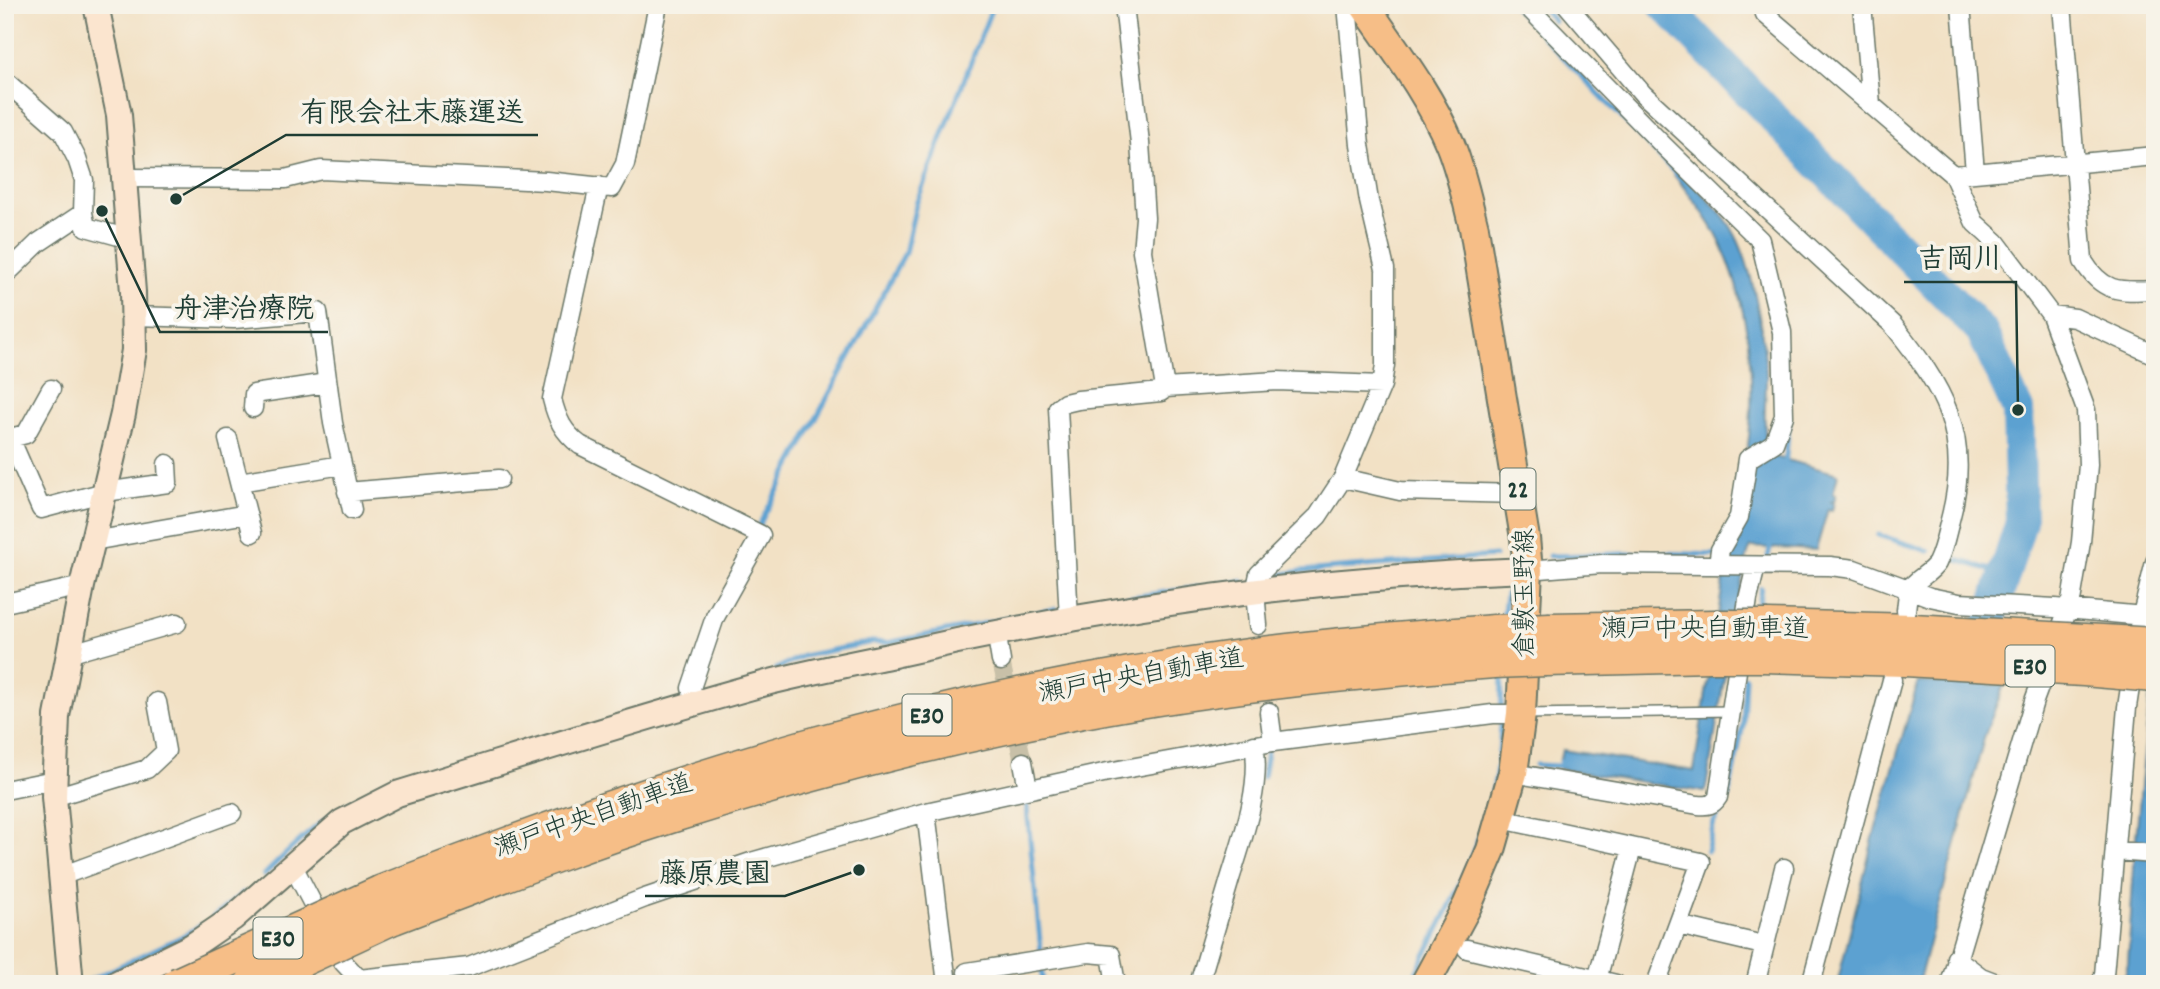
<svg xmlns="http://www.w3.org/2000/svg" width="2160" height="989" viewBox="0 0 2160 989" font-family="Dekko,'Klee One',sans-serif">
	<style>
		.water { fill: #5ba1d1; stroke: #3d6f82; stroke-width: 2 }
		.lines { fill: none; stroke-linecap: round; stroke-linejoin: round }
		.stream { stroke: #5ba1d1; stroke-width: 5 }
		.river { stroke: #5ba1d1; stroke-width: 32 }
		.street-tunnel { stroke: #c8c0a8; stroke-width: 18; stroke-dasharray: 18 9; stroke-linecap: butt }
		.lane-casing { stroke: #697667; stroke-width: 12 }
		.street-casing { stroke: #697667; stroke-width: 21 }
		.secondary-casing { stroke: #697667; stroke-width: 28 }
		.primary-casing { stroke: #697667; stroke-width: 32 }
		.highway-casing { stroke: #697667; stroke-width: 35 }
		.lane { stroke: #fff; stroke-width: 9 }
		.street { stroke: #fff; stroke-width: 18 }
		.secondary { stroke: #fbe5cf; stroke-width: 24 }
		.primary { stroke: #f6be87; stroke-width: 28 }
		.highway { stroke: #f6be87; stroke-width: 32 }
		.highway-bridge-casing { stroke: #697667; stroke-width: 35; stroke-linecap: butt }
		.highway-bridge { stroke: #f6be87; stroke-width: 32 }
		.labels { text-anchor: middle; stroke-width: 7; stroke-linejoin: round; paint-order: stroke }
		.shield { fill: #f7f3e8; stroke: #60746a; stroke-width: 2 }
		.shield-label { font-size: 24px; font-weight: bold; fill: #1f3d34 }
		.street-label { font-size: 26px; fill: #1f3d34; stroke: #f7f3e8 }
		.leader { fill: none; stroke: #1f3d34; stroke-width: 2.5 }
		.callout-dot { fill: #1f3d34; stroke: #f7f3e8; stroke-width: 2.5 }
		.callout-label { font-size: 28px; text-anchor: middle; font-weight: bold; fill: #1f3d34; stroke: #f7f3e8; stroke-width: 7; stroke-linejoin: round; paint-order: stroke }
	</style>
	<rect width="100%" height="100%" fill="#f7f3e8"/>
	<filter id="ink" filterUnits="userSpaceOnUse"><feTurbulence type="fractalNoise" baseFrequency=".0143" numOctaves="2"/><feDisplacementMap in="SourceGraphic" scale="14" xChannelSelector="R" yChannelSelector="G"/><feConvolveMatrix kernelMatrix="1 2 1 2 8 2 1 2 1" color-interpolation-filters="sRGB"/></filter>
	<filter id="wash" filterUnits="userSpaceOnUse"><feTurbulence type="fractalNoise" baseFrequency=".00686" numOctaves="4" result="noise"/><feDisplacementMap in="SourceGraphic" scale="28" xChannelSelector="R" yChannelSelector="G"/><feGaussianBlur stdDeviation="1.57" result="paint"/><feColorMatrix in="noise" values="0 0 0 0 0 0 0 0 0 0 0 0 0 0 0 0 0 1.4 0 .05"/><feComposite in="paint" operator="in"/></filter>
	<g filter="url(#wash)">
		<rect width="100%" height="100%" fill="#f2e1c5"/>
		<path class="water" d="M1679,171c15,15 32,30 45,46 28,35 38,110 42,153 2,23 -9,74 10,87l62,17 -5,20 3,1 -2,6 -4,1 4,1 -2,7 -4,-1 -12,41 -65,-3 -3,6c-19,79 -28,160 -43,239l-145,-23 -1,-6 3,-13 132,21 30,-195 7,-23 -3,-7c6,-31 14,-63 19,-94 10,-66 3,-139 -23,-201 -11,-28 -32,-53 -50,-76z
			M1918,682l86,3 -19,50 -67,249h-81l36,-146z
			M2150,694h5v290h-32l5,-21 7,-115z"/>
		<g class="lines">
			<path class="stream" d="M1513,5l168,174
				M1539,5l15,16
				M1785,466l4,-43
				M759,525l146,-272 11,-49 77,-199
				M1878,535l51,16
				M1549,556l110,-3 59,2
				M1768,557l3,-14
				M1957,560l48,14
				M1266,577l35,-6 194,-15
				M1076,605l166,-24
				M1756,616l5,-28
				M1503,621l3,-27
				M776,669l27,-13 69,-14 15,1 169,-34
				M1536,765l24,1 1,-5
				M1263,777l4,-25
				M1026,798l15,153
				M1707,851l7,-29 14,-24 15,-73 2,-48
				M264,875c37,-37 71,-70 121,-88
				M1240,875l13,-44
				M213,917l30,-24
				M1041,967l2,17
				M82,984l99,-47 21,-12
				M1410,984c34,-65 70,-132 85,-204 7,-35 6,-72 7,-107"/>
			<path class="river" d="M1664,5l318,327 36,78 3,112 -64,203"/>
		</g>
	</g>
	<g filter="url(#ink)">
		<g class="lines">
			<path class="street-tunnel" d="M1001,661l22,101"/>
			<g class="lane-casing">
				<path id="lane" d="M1524,714l208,-3"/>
			</g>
			<g class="street-casing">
				<path id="street" d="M1124,5l16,138 5,75 -3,33 23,137 112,-7 105,4
					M1526,5l137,140 97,95 22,92 2,84 -10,27 -26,16 -9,58 -19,33 -2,14
					M1567,5l76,89 250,231c50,62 79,109 58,191 -4,15 -7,33 -14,47 -7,11 -22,16 -27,26 -3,5 -3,15 -4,21
					M1762,5l3,9 188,161 202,-19
					M1862,5l9,99
					M1961,5l14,167
					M2062,5l21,256c19,31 35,31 69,29l3,-2
					M5,81l58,51 14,27 7,21 -1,33 3,14 36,10 7,-1
					M125,178l160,1 36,-9 225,11 66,7 13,-24 33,-159
					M599,186l-47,213c5,20 11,33 28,46l181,90 -46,82 -24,71 5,16
					M5,275l33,-32 45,-30
					M2051,315l24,3 80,37
					M134,316l100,3 84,-7 15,111 19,87
					M51,389l-25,45 -16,4 31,71 64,-17 63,-9 -1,-19
					M253,408l1,-14 73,-11
					M228,439l24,94
					M1343,478l57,13 118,3
					M239,482l103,-17
					M347,492l152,-13
					M93,541l154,-27
					M1528,570l74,-6 228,2 24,3 76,28 29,6 96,5 100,9
					M5,603l77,-17
					M1069,619l-11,-211 7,-5 13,-3 83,-8 4,-4
					M1258,625l-3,-33 4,-18 59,-58 25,-38 39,-93 3,-20v-96l-16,-68 -9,-56 -13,-140
					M2139,627l16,-65
					M996,631l5,30
					M68,654l109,-31
					M1269,712l4,30
					M1023,762l5,27
					M1513,773l185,32c10,1 15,0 20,-8l30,-198 8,-33
					M5,790l49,-10
					M54,797l93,-28 19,-18 -9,-49
					M926,812l21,172
					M1501,819l200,43 -45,122
					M2115,851l40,3
					M293,866l50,96 16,17 110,-12 176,-69 106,-36 175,-50 182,-40 165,-30 220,-28h28
					M61,876l171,-63
					M1678,925l85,20
					M1467,949l149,35
					M1956,958l25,19 18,7
					M967,972l121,-19 23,2 5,29
					M1597,980l35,-132
					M1756,981l28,-113
					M1199,984c10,-35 21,-70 31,-105 12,-39 32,-93 24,-134
					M1811,984l81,-304
					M1950,984l84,-283 37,-100 10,-59 7,-77 -2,-55 -35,-95 -55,-73 -21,-19 -22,-48
					M2100,984l4,-9 23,-268 6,-39"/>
			</g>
			<g class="secondary-casing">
				<path id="secondary" d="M71,984l-17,-187 3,-81 25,-130 41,-172 11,-64 -1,-58 -14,-177 -23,-110
					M115,984l77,-38 41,-28 109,-96 55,-28c124,-38 248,-78 373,-112 40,-10 80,-18 119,-26 210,-48 424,-79 639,-86"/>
			</g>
			<g class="primary-casing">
				<path id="primary" d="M1364,5c31,45 65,89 86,139 11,27 17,56 24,84l51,310 3,32 -7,144 -8,59 -22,77 -24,56 -42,78"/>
			</g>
			<g class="highway-casing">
				<path id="highway" d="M1768,626l145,4
					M1550,629l165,-3
					M1763,656l142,4
					M1546,660l165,-4
					M380,892c138,-54 277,-104 421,-145 145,-41 297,-72 447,-92 82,-11 165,-18 247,-24
					M391,919c92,-35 184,-72 279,-102 127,-40 257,-74 387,-100 144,-29 290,-44 437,-55"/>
			</g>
			<use href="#lane" class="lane"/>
			<use href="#street" class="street"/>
			<use href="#secondary" class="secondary"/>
			<use href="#primary" class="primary"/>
			<use href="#highway" class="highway"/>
			<g class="highway-bridge-casing">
				<path id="highway-bridge" d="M1715,626h53
					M1913,630l242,14
					M1495,631l55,-2
					M1711,656h52
					M1905,660l179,10 71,6
					M1494,662l52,-2
					M177,984l203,-92
					M251,984l140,-65"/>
			</g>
			<use href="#highway-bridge" class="highway-bridge"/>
		</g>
	</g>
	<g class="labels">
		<g class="shield">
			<rect x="1500.5" y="468.5" width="35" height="41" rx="5"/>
			<rect x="2005.5" y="645.5" width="49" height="41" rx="5"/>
			<rect x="902.5" y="694.5" width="49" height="41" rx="5"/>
			<rect x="253.5" y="917.5" width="49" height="41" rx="5"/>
		</g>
		<g class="shield-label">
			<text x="1518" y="497">22</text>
			<text x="2030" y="674">E30</text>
			<text x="927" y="723">E30</text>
			<text x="278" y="946">E30</text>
		</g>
		<g class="street-label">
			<text transform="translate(1523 593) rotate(-90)" y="9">倉敷玉野線</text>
			<text x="1705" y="636">瀬戸中央自動車道</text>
			<text transform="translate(1141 674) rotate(-10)" y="9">瀬戸中央自動車道</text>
			<text transform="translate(593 814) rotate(-19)" y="9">瀬戸中央自動車道</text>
		</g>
	</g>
	<path class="leader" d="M176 199L286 135H538M2018 410L2016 282H1904M102 211L160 332H328M859 870L785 896H645"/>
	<g class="callout-dot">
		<circle cx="176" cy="199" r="7"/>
		<circle cx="2018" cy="410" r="7"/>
		<circle cx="102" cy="211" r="7"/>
		<circle cx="859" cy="870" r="7"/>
	</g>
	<g class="callout-label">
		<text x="412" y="121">有限会社末藤運送</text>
		<text x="1960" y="267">吉岡川</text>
		<text x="244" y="317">舟津治療院</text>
		<text x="715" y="882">藤原農園</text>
	</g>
	<rect width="2160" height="989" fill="none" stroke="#f7f3e8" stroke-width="28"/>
</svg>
